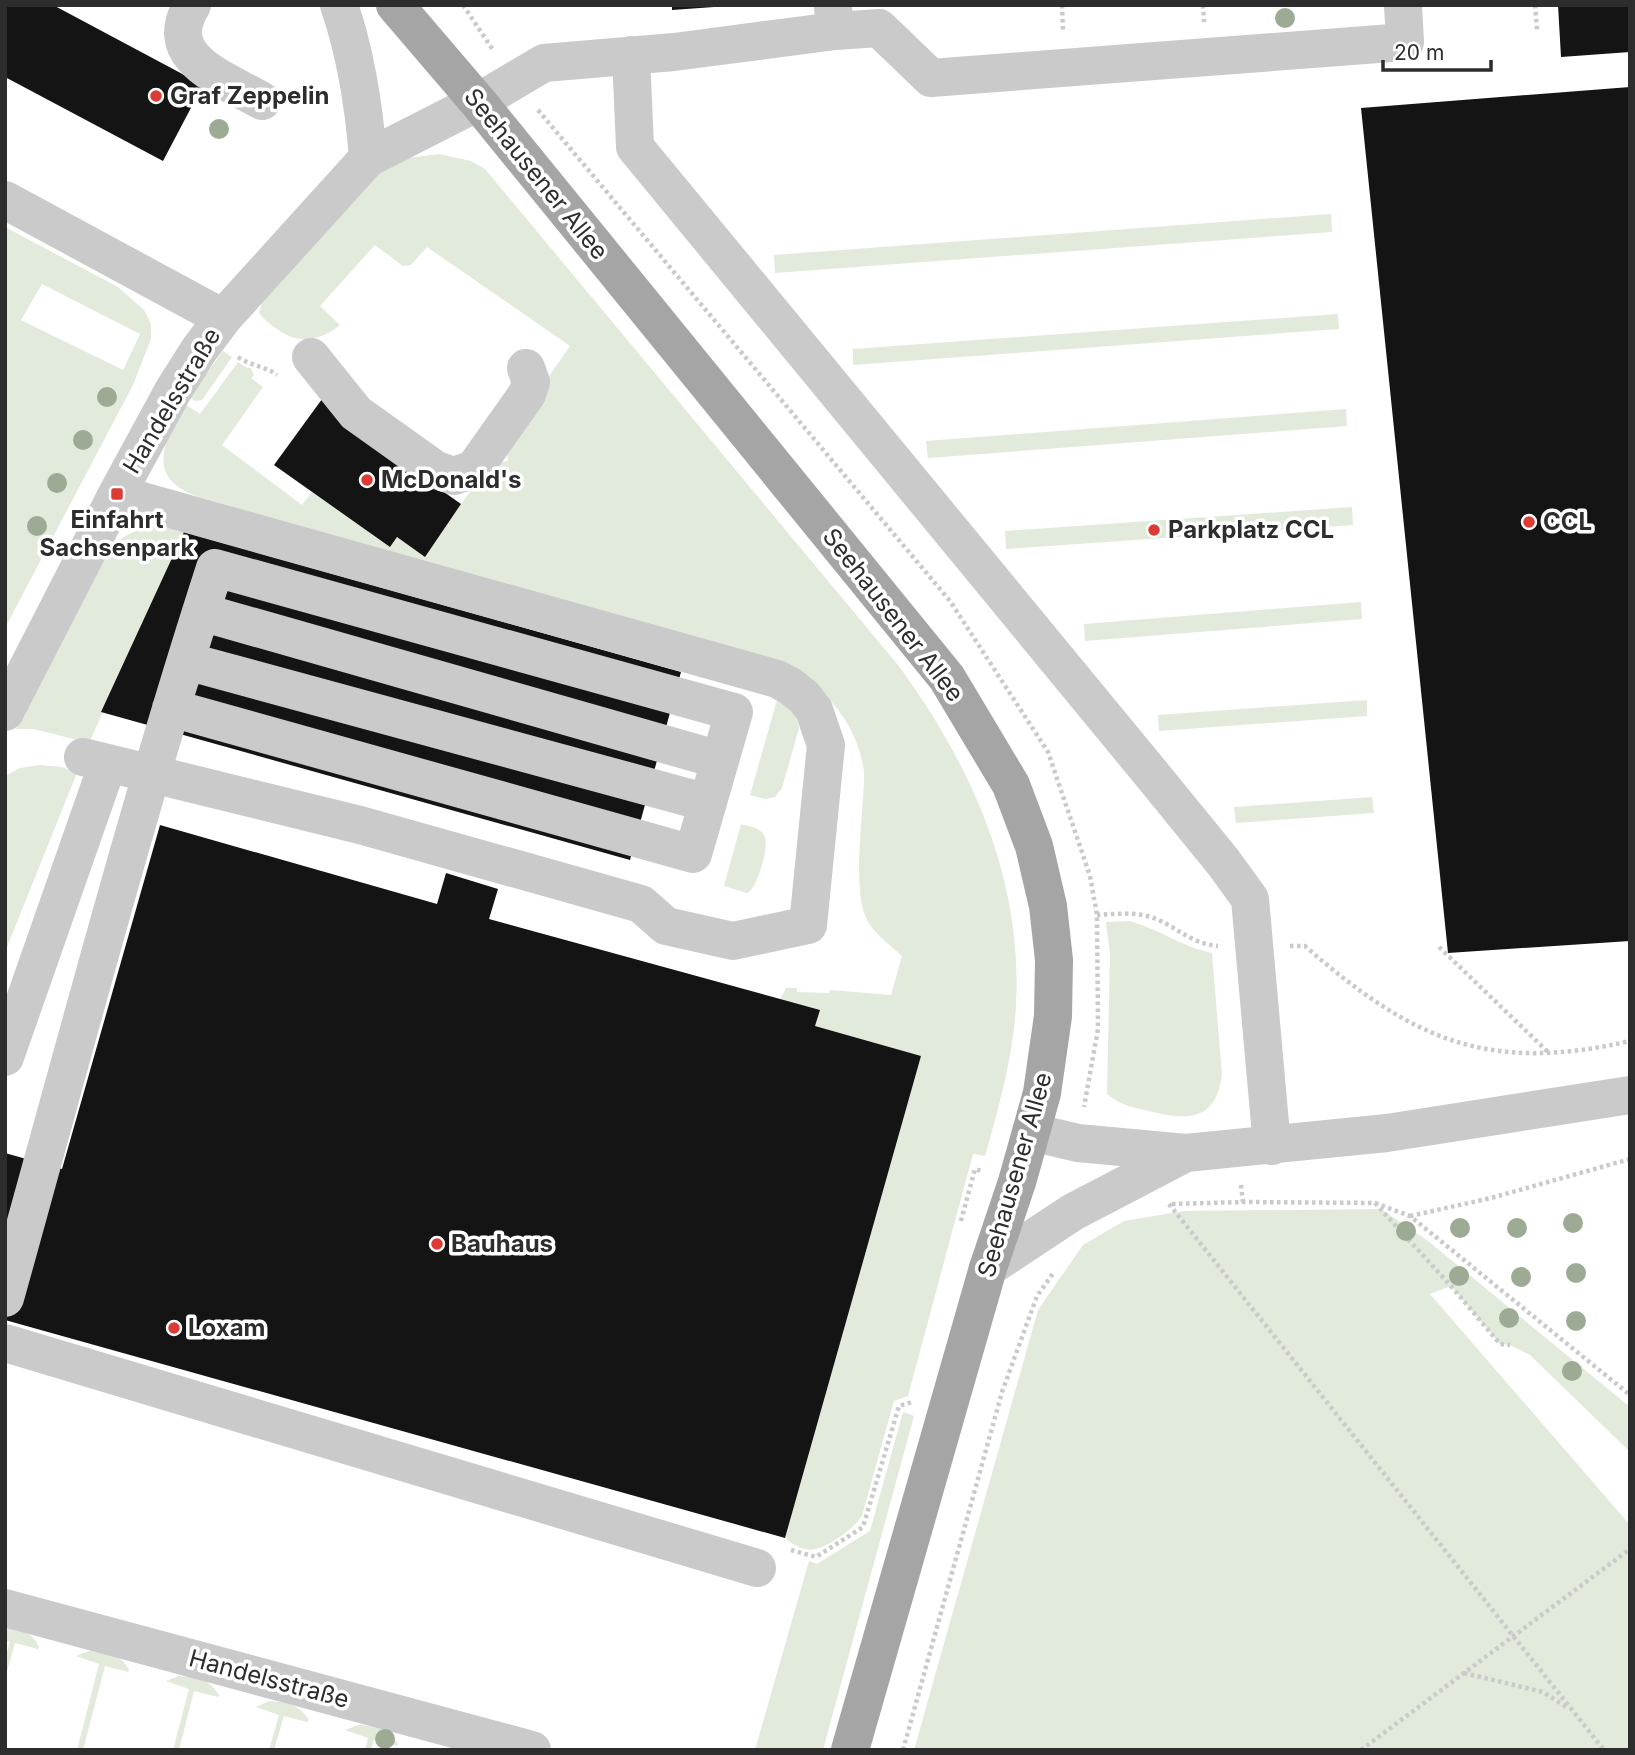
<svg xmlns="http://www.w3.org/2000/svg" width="1635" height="1755" viewBox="0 0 1635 1755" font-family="Inter,sans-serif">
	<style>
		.green { fill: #e1eadb; fill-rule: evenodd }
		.building { fill: #141414 }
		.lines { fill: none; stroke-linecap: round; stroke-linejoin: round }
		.path { stroke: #cacaca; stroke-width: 4.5; stroke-dasharray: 3.5 3.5; stroke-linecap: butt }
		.minor { stroke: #cacaca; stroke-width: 38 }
		.major { stroke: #a5a5a5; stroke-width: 38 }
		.tree { fill: #9dab94 }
		.poi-dot { fill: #dc3b36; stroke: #fff; stroke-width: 2.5 }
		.labels { text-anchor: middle; stroke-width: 7; stroke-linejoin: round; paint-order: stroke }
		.poi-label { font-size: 24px; font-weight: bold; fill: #2d2d2d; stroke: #fff; text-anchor: start }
		.street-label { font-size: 24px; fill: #2d2d2d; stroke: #fff }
	</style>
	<rect width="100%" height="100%" fill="#fff"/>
	<path class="green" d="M439,154l32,7 14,8 413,496c73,99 125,214 118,340 -3,52 -17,102 -31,151l-12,-2 -65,242 -14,5 -32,115c-8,12 -31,29 -46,33 -11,3 -23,-4 -31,-11l136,-482 -106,-30 5,-16 -40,-10 6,-12h11v4l32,1 1,-3 61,5 11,-39c-11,-10 -26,-21 -34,-34 -18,-33 -3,-112 -4,-151 -7,-44 -29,-70 -63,-97l-605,-178c-52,-20 -31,-56 -11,-92l15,10 38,-52 9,6h4l3,7 -3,3 12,9 -41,58 80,60 10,-13 78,55 7,-10 28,19 65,-93 18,-2 -1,-9 -11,1 74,-107 -143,-99 -16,18 -8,1 -28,-21 -55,61 20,19c-20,16 -42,20 -63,4 -7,-5 -13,-9 -18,-16l3,-10 117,-132 29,-13z
		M1331,214l1,18 -557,41 -1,-18z
		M5,227l113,60 26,23 7,14v15l-18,46 -128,243zM42,284l98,50 -17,36 -102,-50z
		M1338,314l1,15 -486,36v-16z
		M223,351l9,6 -30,43 -7,1 -6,-4z
		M1346,409l1,17 -419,32 -2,-17z
		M1352,507l1,18 -347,24 -1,-18z
		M150,526l16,1 18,5 -95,211 -55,-14h-18l91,-179c13,-12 25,-19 43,-24z
		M1361,602l1,17 -277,22 -1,-17z
		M777,700c12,4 20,15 22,28l-17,60 -7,9 -10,2 -15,-4z
		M1367,700v16l-208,15 -1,-16z
		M40,765l22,2 15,6 -72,179v-176l15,-8z
		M1372,797l2,16 -138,10 -2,-16z
		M741,824c9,3 20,3 24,13 4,11 -8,52 -18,56l-23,-7z
		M1129,921c30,8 51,25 83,32l10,122c-6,44 -31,46 -69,37 -17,-4 -32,-6 -46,-18l3,-140 -4,-32z
		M1381,1209l47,32 202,166v45l-100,-97 -20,-10 -10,-1 -49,-58 -21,8 200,231v225h-716l124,-440 45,-65 41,-24 60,-10z
		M903,1412l11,4 -91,334h-68l54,-189 8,3 53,-33z
		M5,1628c14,1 29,5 34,19l-1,2 -23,-6 -10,36v-21l5,-16 -5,-2z
		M89,1651c16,1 33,3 40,19l-1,2 -23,-6 -22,84h-6l22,-86 -23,-8z
		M179,1676c17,1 31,3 40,19l-1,2 -24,-6 -15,59h-6l16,-61 -23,-8z
		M269,1701c17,1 30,3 40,19l-2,2 -23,-6 -10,34h-5l10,-35 -23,-8z
		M358,1725c16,0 32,4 40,19l-2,2 -22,-6 -3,10h-6l3,-12 -23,-8z"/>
	<path class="building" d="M5,5h48l150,80 -40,76 -158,-84z
		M672,5h42v2l-42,3z
		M1558,5h72v47l-69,5z
		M1630,87v854l-182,12 -87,-845z
		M325,395l109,90 27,19 -36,53 -28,-20 -7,10 -116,-82z
		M184,532l497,140 -51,188 -529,-148z
		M160,825l277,79 9,-31 52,16 -9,30 331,91 -5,16 106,30 -136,482 -780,-218v-167l57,16z"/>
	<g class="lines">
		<path class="path" d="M463,5l30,45
			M1062,5l1,27
			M1203,5l1,17
			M1535,5l2,25
			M538,110l412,491 98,151 42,124 7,39 1,114 -14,78
			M238,357c13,9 27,9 39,18
			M1097,915c16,-1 34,-3 50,1 27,7 40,27 71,30
			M1290,946h15c106,93 182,128 325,95
			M1439,947l110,106
			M1241,1185l2,17
			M1375,1203l76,83 49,58 10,1
			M1169,1204l435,546
			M1172,1204l71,-2 132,1 35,13 220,179
			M1410,1216l81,-18 139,-39
			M961,1221l14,-52 7,2
			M791,1550l25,7 47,-30 36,-121 13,-4
			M1464,1673l79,19 25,16
			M903,1750l99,-358 35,-96 17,-24
			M1361,1750l269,-201"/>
		<path class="minor" d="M192,5c-33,54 33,74 70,96
			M339,5c17,49 25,102 29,153
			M833,7l2,24 44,-3 52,50 474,-36 -2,-37
			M631,55l4,92 514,624 75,92 26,36 22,247
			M5,200l218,118
			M311,357l45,56 80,57 18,6 20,-7 53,-75 4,-12 -5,-14
			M201,612l519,148
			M186,661l522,142
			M5,712l112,-218 56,-103 26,-41 24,-32 145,-160 110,-56 66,-39 130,-11 161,-21
			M83,757l277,68 281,79 25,22 67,15 75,-16 18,-180 -12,-35 -10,-13 -14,-11 -13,-7 -660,-185
			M5,1057l103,-294
			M1031,1132l47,11 108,10 201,-20 243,-38
			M988,1268l85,-56 113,-59
			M5,1298c68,-244 132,-489 210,-730l519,144 -41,142 -522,-146
			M5,1343l752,225
			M5,1608l527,142"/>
		<path class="major" d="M395,5l83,97 469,576 64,107 23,61 14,60 6,54 -1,56 -11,77 -25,89 -29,86 -138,482"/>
	</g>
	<g class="tree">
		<circle cx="1285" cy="18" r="10"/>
		<circle cx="219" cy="129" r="10"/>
		<circle cx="107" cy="397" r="10"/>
		<circle cx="83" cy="440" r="10"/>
		<circle cx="57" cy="483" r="10"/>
		<circle cx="37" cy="526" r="10"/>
		<circle cx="1573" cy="1223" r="10"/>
		<circle cx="1460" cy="1228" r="10"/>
		<circle cx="1517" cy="1228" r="10"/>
		<circle cx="1406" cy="1231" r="10"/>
		<circle cx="1576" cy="1273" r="10"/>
		<circle cx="1459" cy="1276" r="10"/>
		<circle cx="1521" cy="1277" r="10"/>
		<circle cx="1509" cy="1318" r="10"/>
		<circle cx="1576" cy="1321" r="10"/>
		<circle cx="1572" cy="1371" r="10"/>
		<circle cx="385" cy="1739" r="10"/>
	</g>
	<g class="poi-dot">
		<circle cx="156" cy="96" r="7"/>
		<circle cx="367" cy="480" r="7"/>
		<rect x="110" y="487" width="14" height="14" rx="3.5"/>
		<circle cx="1529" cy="522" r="7"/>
		<circle cx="1154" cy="530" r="7"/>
		<circle cx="437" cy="1244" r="7"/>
		<circle cx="174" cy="1328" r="7"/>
	</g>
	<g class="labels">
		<g class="poi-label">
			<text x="170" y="104">Graf Zeppelin</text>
			<text x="381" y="488">McDonald's</text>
			<text x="117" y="528" text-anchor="middle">Einfahrt<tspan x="117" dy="28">Sachsenpark</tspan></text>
			<text x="1543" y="530">CCL</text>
			<text x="1168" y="538">Parkplatz CCL</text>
			<text x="451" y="1252">Bauhaus</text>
			<text x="188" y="1336">Loxam</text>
		</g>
		<g class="street-label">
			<text transform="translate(536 174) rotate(51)" y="8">Seehausener Allee</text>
			<text transform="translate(172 401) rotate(-59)" y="8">Handelsstraße</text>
			<text transform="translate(893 615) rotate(52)" y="8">Seehausener Allee</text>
			<text transform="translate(1015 1175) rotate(-74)" y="8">Seehausener Allee</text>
			<text transform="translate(269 1679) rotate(15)" y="8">Handelsstraße</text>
		</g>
	</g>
	<rect width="1635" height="1755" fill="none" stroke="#2d2d2d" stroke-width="14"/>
	<path d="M1383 60v10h108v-10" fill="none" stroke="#2d2d2d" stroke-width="3.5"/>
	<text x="1394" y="60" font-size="21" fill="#2d2d2d" stroke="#ffffff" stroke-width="5" paint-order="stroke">20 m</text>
</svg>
